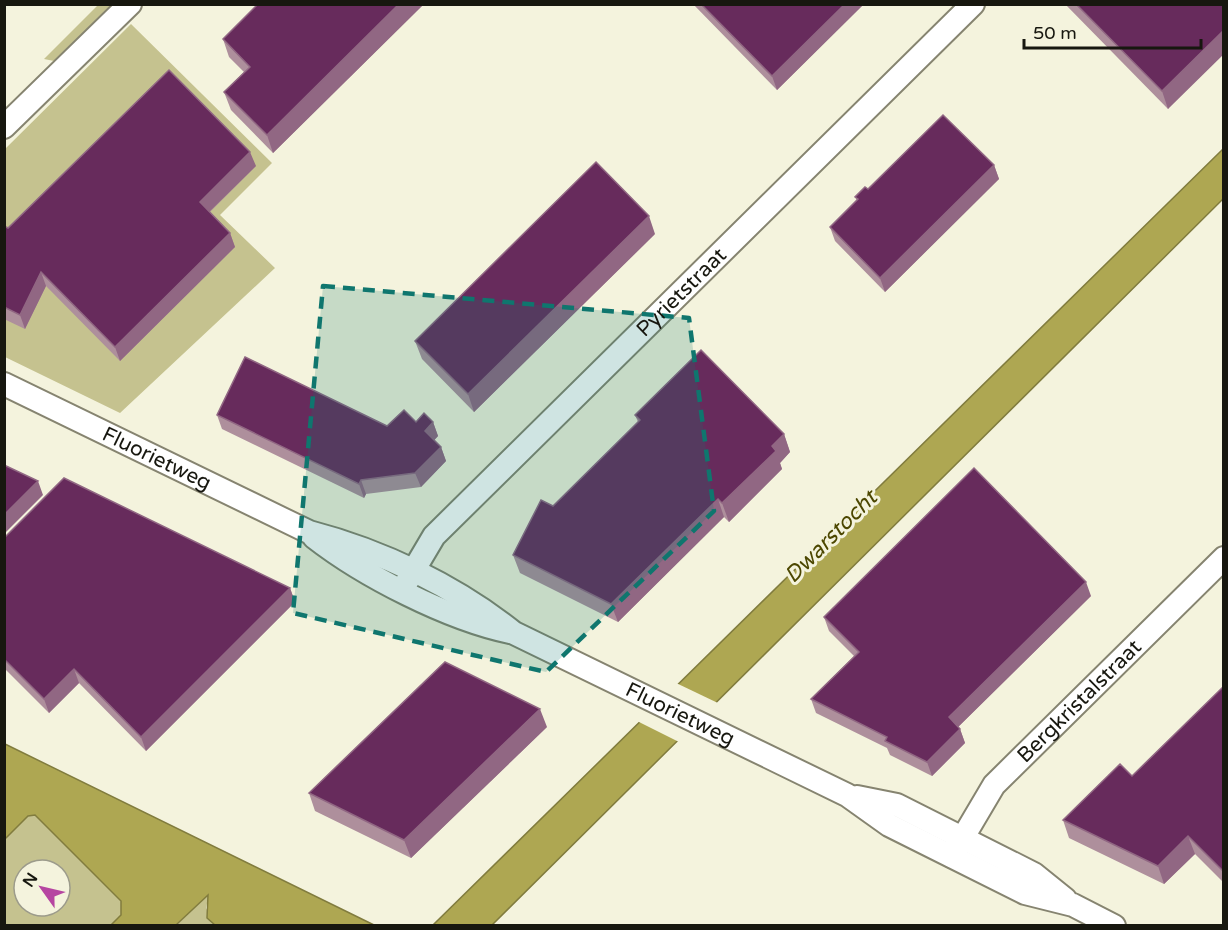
<svg xmlns="http://www.w3.org/2000/svg" width="1228" height="930" viewBox="0 0 1228 930" font-family="'Varela Round',sans-serif">
	<style>
		.green { fill: #c5c28f; fill-rule: evenodd }
		.water { fill: #aea752; stroke: #817c3e; stroke-width: 1.5 }
		.pier { fill: #f4f3dd }
		.lines { fill: none; stroke-linecap: round; stroke-linejoin: round }
		.minor-casing { stroke: #868470; stroke-width: 26 }
		.minor { stroke: #fff; stroke-width: 22 }
		.wall { fill: #ae8f9c }
		.shaded-wall { fill: #916783 }
		.building { fill: #672b5c; stroke: #916783; stroke-width: 1.5 }
		.marked { fill: #0f766e; fill-opacity: 0.2; stroke: #0f766e; stroke-width: 4.5; stroke-dasharray: 12 8; stroke-linejoin: round }
		.labels { text-anchor: middle; stroke-width: 6; stroke-linejoin: round; paint-order: stroke }
		.street-label { font-size: 21px; fill: #17170f; stroke: #f4f3dd }
		.water-label { font-size: 22px; font-style: italic; fill: #4c4700; stroke: #f4f3dd }
	</style>
	<rect width="100%" height="100%" fill="#f4f3dd"/>
	<path class="green" d="M98,5h13l-57,56 -10,-2z
		M131,24l141,139 -52,52 55,53 -155,145 -115,-56 -1,-207z
		M35,815l86,86v14l-10,10 -106,1v-87l23,-23zM24,870h36v36h-36z
		M209,894l-3,14 9,17 -39,1z"/>
	<path class="water" d="M1223,149v50l-731,726 -60,1z
		M5,744l369,181h-159l-8,-7 1,-23 -32,30h-65l10,-10v-14l-86,-86 -7,1 -23,23z"/>
	<path class="pier" d="M674,682l46,22 -39,39 -46,-23z"/>
	<g class="lines">
		<g class="minor-casing">
			<g id="minor">
				<path d="M4,127l126,-123"/>
				<path id="s1" d="M4,384l305,148c73,19 146,54 205,101l333,162 42,30 136,68 48,12 41,21"/>
				<path d="M314,537c50,39 134,82 196,95"/>
				<path id="s2" d="M402,590l32,-54 539,-532"/>
				<path d="M857,797l40,8 137,69 31,25"/>
				<path id="s3" d="M952,856l42,-71 230,-227"/>
			</g>
		</g>
		<use href="#minor" class="minor"/>
	</g>
	<path class="wall" d="M258,4h166l-151,149 -42,-43 -7,-18 20,-20 -15,-15 -6,-18z
		M693,4h171l-87,86z
		M1065,4h159l-56,105z
		M994,165l5,14 -114,113 -50,-51 -5,-14 27,-26 -2,-4 13,-8z
		M256,166l-46,46 20,21 5,14 -115,114 -74,-75 -21,43 -21,-10v-93l4,2z
		M655,234l-181,178 -52,-53 -7,-18z
		M217,415l170,11 29,-4h17l5,14 -4,4 7,7 5,14 -25,26 -55,7 -2,4 -142,-69z
		M635,415l149,19 6,18 -10,11 2,6 -53,53 -5,-5 -106,105 -98,-49 -7,-18 40,-49 85,-84z
		M4,538l286,50 5,14 -149,149 -67,-68 -30,30 -45,-45z
		M1091,596l-133,131 2,2 5,14 -33,33 -42,-21 -3,-7 -71,-35 -5,-14 43,-43 -25,-25 -5,-14z
		M1224,686v197l-29,-29 -31,30 -95,-46 -6,-18 69,-44z
		M547,727l-136,131 -96,-47 -6,-18z"/>
	<path class="shaded-wall" d="M399,4h25l-151,149 -6,-18z
		M845,4h19l-87,86 -5,-14z
		M1224,30v24l-56,55 -6,-18z
		M250,152l6,14 -51,50 -5,-14z
		M994,165l5,14 -114,113 -5,-14z
		M649,216l6,18 -181,178 -6,-18z
		M230,233l5,14 -115,114 -5,-14z
		M41,272l5,14 -21,43 -5,-14z
		M433,422l5,14 -8,9 -5,-14z
		M784,434l6,18 -10,11 2,6 -53,53 -7,-19 50,-57z
		M441,447l5,14 -25,26 -6,-14z
		M361,480l5,14 -2,4 -5,-14z
		M38,481l5,14 -39,39v-19z
		M718,499l6,18 -106,105 -7,-18z
		M1086,582l5,14 -137,135 -5,-14z
		M290,588l5,14 -149,149 -5,-14z
		M74,669l5,14 -30,30 -5,-14z
		M540,709l7,18 -136,131 -7,-18z
		M960,729l5,14 -33,33 -5,-14z
		M1188,836l7,18 -31,30 -6,-18z"/>
	<path class="building" d="M258,4h141l-132,131 -43,-43 26,-25 -27,-28z
		M701,4h144l-73,72z
		M1076,4h148v26l-62,61z
		M169,70l81,82 -50,50 30,31 -115,114 -74,-75 -21,43 -16,-8v-81l4,2z
		M943,115l51,50 -114,113 -50,-51 28,-28 -3,-2 10,-10 3,2z
		M596,162l53,54 -181,178 -53,-53z
		M701,350l83,84 -12,12 4,5 -54,52 -4,-4 -107,105 -98,-49 28,-55 12,6 87,-86 -5,-5z
		M245,357l142,69 17,-16 12,12 8,-9 9,9 -8,9 16,16 -26,26 -54,7 -2,4 -142,-69z
		M4,465l34,16 -34,34z
		M974,468l112,114 -137,135 11,12 -33,33 -42,-21 2,-4 -76,-38 48,-47 -35,-35z
		M64,478l226,110 -149,149 -67,-68 -30,30 -40,-40v-121z
		M445,662l95,47 -136,131 -95,-47z
		M1224,686v186l-36,-36 -30,30 -95,-46 57,-56 12,12z"/>
	<path class="marked" d="M323,286l366,32 25,193 -168,161 -253,-59z"/>
	<g class="labels">
		<g class="street-label">
			<text dy="7" stroke="none"><textPath href="#s2" startOffset="410">Pyrietstraat</textPath></text>
			<text dy="7" stroke="none"><textPath href="#s1" startOffset="170">Fluorietweg</textPath></text>
			<text dy="7" stroke="none"><textPath href="#s3" startOffset="202">Bergkristalstraat</textPath></text>
			<text dy="7" stroke="none"><textPath href="#s1" startOffset="754">Fluorietweg</textPath></text>
		</g>
		<g class="water-label">
			<text transform="translate(830 536) rotate(-45)" y="8">Dwarstocht</text>
		</g>
	</g>
	<rect width="1228" height="930" fill="none" stroke="#17170f" stroke-width="12"/>
	<g transform="translate(42 888) rotate(304)"><circle r="28" fill="#f4f3dd" stroke="#9c9b8b" stroke-width="1.5"/>
	<path d="M0-4.5L10 22L0 15L-10 22Z" fill="#b645a1"/>
	<text y="-9" font-size="16" font-weight="bold" text-anchor="middle" fill="#17170f">N</text>
	</g>
	<path d="M1024 39v9h177v-9" fill="none" stroke="#17170f" stroke-width="3"/>
	<text x="1033" y="39" font-size="18" fill="#17170f" stroke="#f4f3dd" stroke-width="4.5" paint-order="stroke">50 m</text>
</svg>
